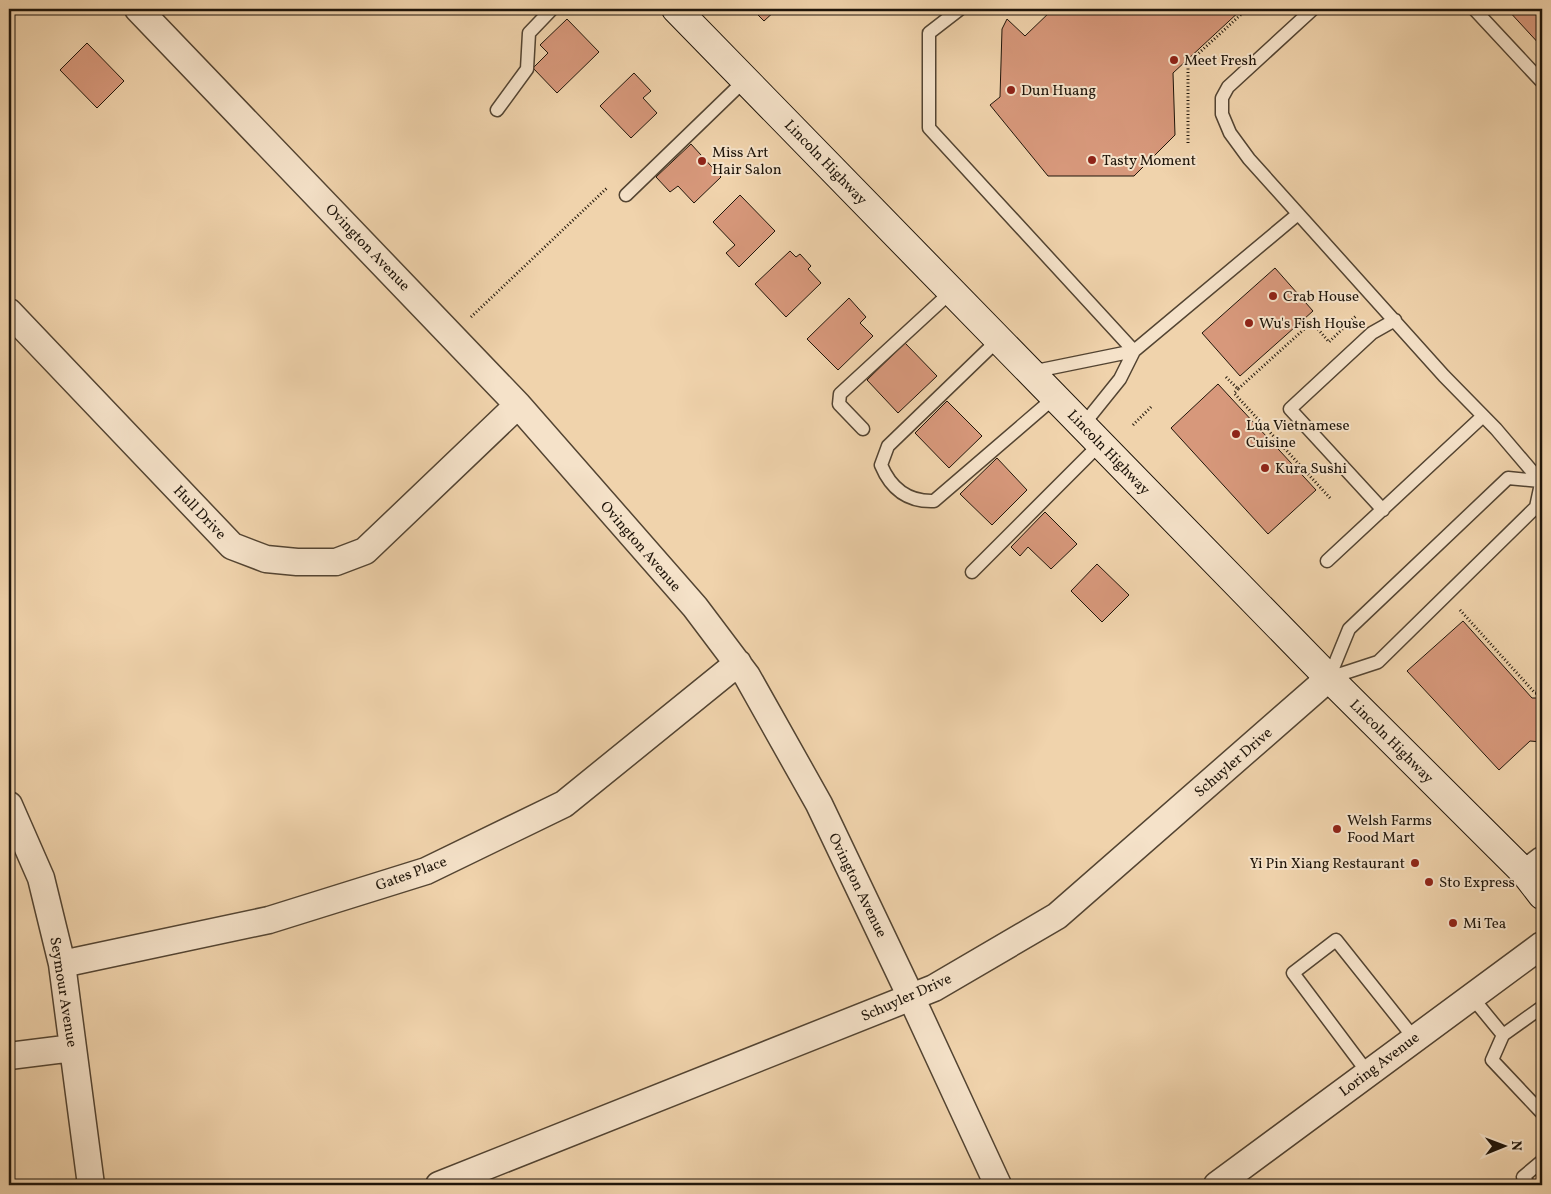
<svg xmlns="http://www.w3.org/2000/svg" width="1551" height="1194" viewBox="0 0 1551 1194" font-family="Vollkorn,serif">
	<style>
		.building { fill: #d7987b; stroke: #1f150a }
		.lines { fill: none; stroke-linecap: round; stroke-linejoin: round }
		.service-casing { stroke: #534432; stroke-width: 15 }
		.minor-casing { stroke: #534432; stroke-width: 29 }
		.secondary-casing { stroke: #1f150a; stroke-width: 30 }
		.path { stroke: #1f150a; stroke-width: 3; stroke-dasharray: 1 2.5; stroke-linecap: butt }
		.service { stroke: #f5e2c9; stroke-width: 12 }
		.minor { stroke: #f5e2c9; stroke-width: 26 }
		.secondary { stroke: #f5e2c9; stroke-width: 28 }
		.poi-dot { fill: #8f2418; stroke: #f5e2c9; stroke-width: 2 }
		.labels { text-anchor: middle; stroke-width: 4; stroke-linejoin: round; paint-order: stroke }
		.poi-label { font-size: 15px; fill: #1f150a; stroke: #f5e2c9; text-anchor: start }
		.street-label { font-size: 15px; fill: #1f150a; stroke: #f5e2c9 }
	</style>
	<rect width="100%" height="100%" fill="#f0d3ac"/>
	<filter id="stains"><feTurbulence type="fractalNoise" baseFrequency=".004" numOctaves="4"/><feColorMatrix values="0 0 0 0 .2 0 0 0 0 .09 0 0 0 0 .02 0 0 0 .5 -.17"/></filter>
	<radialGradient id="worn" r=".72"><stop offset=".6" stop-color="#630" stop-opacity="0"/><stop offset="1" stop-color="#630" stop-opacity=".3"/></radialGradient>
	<path class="building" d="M752,9h25l-13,12z
		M1053,9h189l-69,64 2,62 -41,41h-86l-58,-71 10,-8 2,-68 5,-10 18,17z
		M1507,9h35v38z
		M567,19l32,33 -42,41 -24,-25 15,-15 -8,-8z
		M87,43l37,38 -27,27 -37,-38z
		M634,73l17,18 -8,7 14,15 -26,25 -31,-32z
		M691,144l30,33 -27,26 -16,-17 -8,6 -14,-15z
		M740,195l35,36 -36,36 -13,-14 9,-8 -22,-23z
		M790,251l6,6 4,-3 11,12 -3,3 13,14 -35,34 -31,-33z
		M1275,268l38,43 -73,65 -38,-43z
		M849,298l17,19 -6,6 13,13 -35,34 -31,-31z
		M905,343l32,33 -39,37 -31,-33z
		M1218,384l98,106 -48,44 -97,-106z
		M947,401l35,35 -33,32 -34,-35z
		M997,458l30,32 -35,35 -32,-31z
		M1045,512l32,32 -26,25 -23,-22 -8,9 -9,-9z
		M1097,564l32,31 -27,27 -31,-31z
		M1463,621l69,77h10v44l-12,-1 -31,29 -92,-99z"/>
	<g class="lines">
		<g class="service-casing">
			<path id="service" d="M960,9l-31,24v95l205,223
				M1313,9l-85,78 -6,11v16l8,19 19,26 195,217 52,53 46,54
				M1474,9l68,73
				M497,110l30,-41 2,-36 23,-24
				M626,195l119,-115
				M999,339l-111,107 -7,19c10,24 27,37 53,36l121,-104
				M1031,372l103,-21
				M1083,425l37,-46 14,-28 164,-137
				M863,429l-24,-25 1,-10 112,-103
				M1383,510l-93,-101 82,-76 23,-13
				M1327,561l156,-145
				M972,572l129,-129
				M1329,678l20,-49 159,-151 32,3
				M1329,678l49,-16 158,-155 6,-28
				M1471,996l32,39 39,-28
				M1503,1035l-11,25 50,53
				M1368,1073l-75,-100 43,-33 78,98
				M1529,1185l-6,-8 19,-16"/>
		</g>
		<g class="minor-casing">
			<path id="minor" d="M138,9l380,396 177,202 52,69 72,128 92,193 87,188
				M9,312l223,234 34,13 31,3h39l29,-11 153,-146
				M9,805l32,73 21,86 29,221
				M1525,873l17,-13
				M62,964l207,-44 157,-49 138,-67 174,-141
				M9,1056l64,-8
				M439,1185l495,-197 123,-72 272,-238
				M1217,1185l325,-240"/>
		</g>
		<g class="secondary-casing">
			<path id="secondary" d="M676,9l653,669 196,195 17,22"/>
		</g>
		<path class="path" d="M1188,143v-80l59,-54
			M471,317l137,-130
			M1226,377l12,12 74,-67 17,20 28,-27
			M1238,389l-4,4 96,105
			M1133,425l19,-19
			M1460,610l75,83 7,1"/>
		<use href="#service" class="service"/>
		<use href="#minor" class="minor"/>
		<use href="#secondary" class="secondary"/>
	</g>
	<g class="poi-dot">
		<circle cx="1174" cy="60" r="5"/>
		<circle cx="1011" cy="90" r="5"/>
		<circle cx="1092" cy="160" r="5"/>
		<circle cx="702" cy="161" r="5"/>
		<circle cx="1273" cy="296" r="5"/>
		<circle cx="1249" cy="323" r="5"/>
		<circle cx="1236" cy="434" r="5"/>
		<circle cx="1265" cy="468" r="5"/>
		<circle cx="1337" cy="829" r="5"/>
		<circle cx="1415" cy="863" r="5"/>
		<circle cx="1429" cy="882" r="5"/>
		<circle cx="1453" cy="923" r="5"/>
	</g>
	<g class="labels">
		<g class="poi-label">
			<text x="1184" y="65">Meet Fresh</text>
			<text x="1021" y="95">Dun Huang</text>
			<text x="712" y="157">Miss Art<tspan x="712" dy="17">Hair Salon</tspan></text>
			<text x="1102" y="165">Tasty Moment</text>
			<text x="1283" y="301">Crab House</text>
			<text x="1259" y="328">Wu's Fish House</text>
			<text x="1246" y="430">Lúa Vietnamese<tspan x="1246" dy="17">Cuisine</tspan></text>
			<text x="1275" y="473">Kura Sushi</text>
			<text x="1347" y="825">Welsh Farms<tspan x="1347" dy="17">Food Mart</tspan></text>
			<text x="1405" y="868" text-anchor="end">Yi Pin Xiang Restaurant</text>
			<text x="1439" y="887">Sto Express</text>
			<text x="1463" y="928">Mi Tea</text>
		</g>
		<g class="street-label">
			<text transform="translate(826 162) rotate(46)" y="5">Lincoln Highway</text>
			<text transform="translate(368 247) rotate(46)" y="5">Ovington Avenue</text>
			<text transform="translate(1109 452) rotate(46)" y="5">Lincoln Highway</text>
			<text transform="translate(200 512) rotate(46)" y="5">Hull Drive</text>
			<text transform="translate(641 546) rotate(49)" y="5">Ovington Avenue</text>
			<text transform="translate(1392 741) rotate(45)" y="5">Lincoln Highway</text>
			<text transform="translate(1233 762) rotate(-41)" y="5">Schuyler Drive</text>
			<text transform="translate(411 873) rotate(-20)" y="5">Gates Place</text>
			<text transform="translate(858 885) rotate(64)" y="5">Ovington Avenue</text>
			<text transform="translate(64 992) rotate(81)" y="5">Seymour Avenue</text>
			<text transform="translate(906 997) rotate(-24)" y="5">Schuyler Drive</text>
			<text transform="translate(1379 1064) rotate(-37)" y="5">Loring Avenue</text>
		</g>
	</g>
	<rect width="1551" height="1194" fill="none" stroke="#f0d3ac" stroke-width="30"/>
	<rect x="10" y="10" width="1531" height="1174" fill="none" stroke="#1f150a" stroke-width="2.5"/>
	<rect x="15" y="15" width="1521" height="1164" fill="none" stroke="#1f150a"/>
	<g transform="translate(1504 1146) rotate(89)" stroke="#f5e2c9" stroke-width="4" paint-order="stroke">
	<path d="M0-4L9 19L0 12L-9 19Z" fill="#1f150a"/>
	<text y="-8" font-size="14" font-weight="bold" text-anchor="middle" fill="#1f150a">N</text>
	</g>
	<rect width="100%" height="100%" filter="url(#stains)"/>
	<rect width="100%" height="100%" fill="url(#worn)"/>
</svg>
